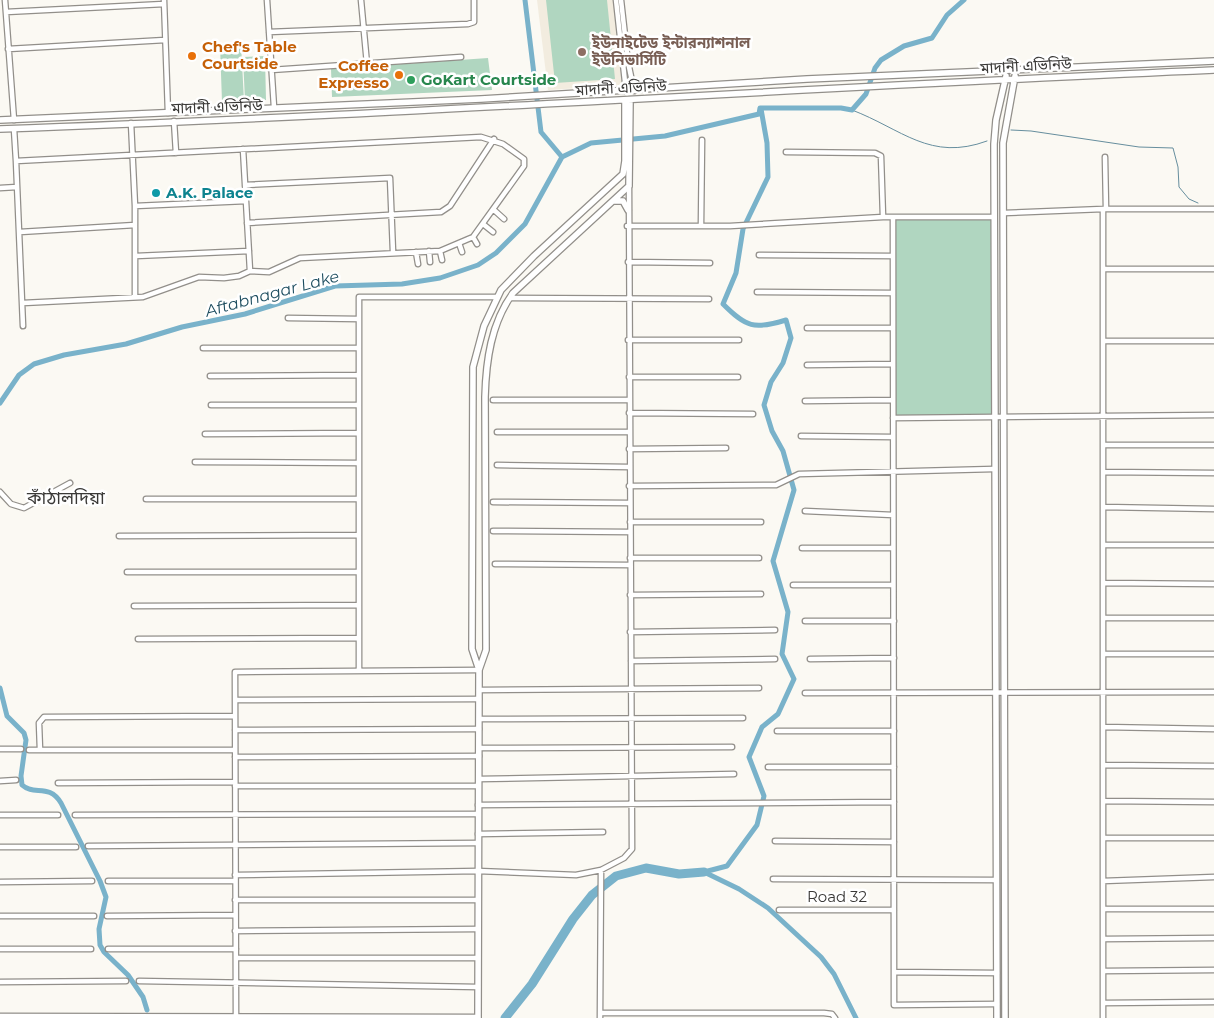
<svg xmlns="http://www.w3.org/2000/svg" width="1214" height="1018" viewBox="0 0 1214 1018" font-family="Montserrat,'Noto Sans Bengali',sans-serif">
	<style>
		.built { fill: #f2ecdf }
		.green { fill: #b0d6c0 }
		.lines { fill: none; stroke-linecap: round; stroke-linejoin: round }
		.stream { stroke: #668e9e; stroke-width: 1 }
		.canal { stroke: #79b2ca; stroke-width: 5 }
		.river { stroke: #79b2ca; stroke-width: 9 }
		.street-casing { stroke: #928f8a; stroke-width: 7 }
		.secondary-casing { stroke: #928f8a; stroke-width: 8 }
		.street { stroke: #fff; stroke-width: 4.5 }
		.secondary { stroke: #fff; stroke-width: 5.5 }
		.education-dot { fill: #8d6e63; stroke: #fff; stroke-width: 2 }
		.food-dot { fill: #e8710a; stroke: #fff; stroke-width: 2 }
		.leisure-dot { fill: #2e9e5b; stroke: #fff; stroke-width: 2 }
		.culture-dot { fill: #0f9aa8; stroke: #fff; stroke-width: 2 }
		.labels { text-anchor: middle; stroke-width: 5; stroke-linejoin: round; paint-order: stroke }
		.education-label { font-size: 15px; font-weight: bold; fill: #785e54; stroke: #fff; text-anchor: start }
		.food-label { font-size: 15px; font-weight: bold; fill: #c56008; stroke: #fff; text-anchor: start }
		.street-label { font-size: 15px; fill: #3a3937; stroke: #fff }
		.leisure-label { font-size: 15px; font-weight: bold; fill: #27864d; stroke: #fff; text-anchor: start }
		.culture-label { font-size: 15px; font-weight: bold; fill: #0d838f; stroke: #fff; text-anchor: start }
		.water-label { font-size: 16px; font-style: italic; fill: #1d4d5f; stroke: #fff }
		.quarter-label { font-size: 18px; fill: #3a3937; stroke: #fff }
	</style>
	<rect width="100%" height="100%" fill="#fbf9f3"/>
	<path class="built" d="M537,0h78l10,85 -77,5z"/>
	<path class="green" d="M546,0h61l8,79 -60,4z
		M241,44l3,57 -22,1 -2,-57z
		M265,56l1,44 -21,1 -2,-44z
		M488,58l4,32 -160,7 -1,-28z
		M993,217l1,200 -101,1v-200z"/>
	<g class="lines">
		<path class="stream" d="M852,110c50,19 78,52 135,31
			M1011,130l20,1 108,16 34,1 5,19 1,20 10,12 9,4"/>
		<path class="canal" d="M525,0l16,132 21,25
			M761,109l6,34 1,34 -25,52 -7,44 -13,31c23,23 31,26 63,16l5,18 -8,25 -12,19 -7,23 8,26 11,20 11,39 -21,71 15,51 -6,42 12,25 -16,35 -16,13 -13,30 15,39 -7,29 -30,41 -23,6 35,17 29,19 53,49 13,17 22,44
			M0,403l19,-28 15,-11 30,-9 62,-11 56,-17 63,-13 90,-28 67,-2 38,-6 38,-13 18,-12 29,-29 37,-67 29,-14 74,-7 94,-22 1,-6h81l11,2 14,-16 9,-26 6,-8 23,-14 28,-8 15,-23 17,-15
			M0,688l7,28 17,17 2,7 -5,36 1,9c12,11 27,-2 39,18l39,78 6,16 -7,32 1,16 4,7 24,23 15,22 4,13"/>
		<path class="river" d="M505,1018l27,-34 41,-65 19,-24 24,-19 30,-8 33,6 25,-2"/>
		<g class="street-casing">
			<path id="street" d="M5,0l9,120
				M164,0l4,113
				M267,0l7,107
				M361,0l6,64
				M616,0l10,91
				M621,0l7,62 6,29
				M6,12l158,-8
				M269,32l199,-8 6,-2v-22
				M8,49l157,-9
				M271,70l190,-13
				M174,121l2,32
				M131,123l4,83v91
				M14,129l2,32
				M243,149l7,122
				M786,152l89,1 6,3 2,61
				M1105,157l1,52
				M245,185l145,-7 3,74
				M0,188l17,-1
				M135,206l111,-5
				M1103,209h111
				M494,210l10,9
				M1004,213l99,-4v809
				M893,218l1,787 103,-1
				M247,223l194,-11 9,-6 44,-67
				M483,224l10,8
				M701,225l1,-85
				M627,226h103l153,-9h110
				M20,232l115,-7
				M473,237l4,7
				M459,243l3,9
				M429,251l1,11
				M440,251l2,9
				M416,252l2,12
				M759,255l134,1
				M136,256l113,-5
				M628,262l82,1
				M1103,269h111
				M757,292l136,1
				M510,298l199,1
				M23,303l120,-6 56,-20 25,1 15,-2 11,-5 19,1 31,-14 140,-7 33,-14 51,-71v-7l-21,-15 -22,-7 -465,24 7,165
				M288,318l71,1
				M807,328h86
				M628,340h111
				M1103,341h111
				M203,348h156
				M807,365l86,-1
				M210,376l149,-1
				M629,377h109
				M493,400h136
				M805,401l88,-1
				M211,405h148
				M629,413l124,1
				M893,418l321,-3
				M497,432h132
				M205,434l154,-1
				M801,436l92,1
				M1103,445h111
				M629,449l97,-1
				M195,462l164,1
				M497,465l132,2
				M1103,472l111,1
				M629,486l147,-1 23,-11 195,-5
				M0,492l11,12 13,4 46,-25
				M146,499h213
				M493,502l136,1
				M1103,507l111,2
				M805,511l88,4
				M630,522h131
				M493,531l137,1
				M119,536l240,-1
				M1103,545h111
				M802,548h91
				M630,558h129
				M495,564l135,1
				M127,572h232
				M1103,583l111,1
				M793,585h100
				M630,595l131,-1
				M134,606l225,-1
				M1103,618h111
				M805,621h89
				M630,632l145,-2
				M138,639l221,-1
				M1103,654h111
				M810,659l84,-1
				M631,661l144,-2
				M359,670v-373h137
				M479,690l280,-2
				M805,693l409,-1
				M235,700l244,-1
				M479,719l264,-1
				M1103,727l111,2
				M235,730l244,-1
				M777,731h117
				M479,748l253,-1
				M0,749h21
				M29,750h206
				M40,750l-1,-27 5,-6 191,-1
				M235,757l244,-1
				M1103,765l111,1
				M768,767h126
				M479,779l255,-5
				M0,781l16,-1
				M58,783l177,-1
				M235,786h243
				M1103,801l111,1
				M478,805l416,-3
				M0,815h58
				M75,815l403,-1
				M478,834l125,-2
				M1103,838h111
				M775,841l119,1
				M88,846l390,-3
				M0,847h76
				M235,875l243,-4 98,4 25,-5 23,-12 8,-9 -3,-663
				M773,879l223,1
				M108,881h127
				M1103,881l111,-4
				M0,882l92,-1
				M235,900h243
				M1103,909h111
				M779,910h115
				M0,916h94
				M107,916l128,-1
				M235,931l243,-2
				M1103,939l111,-1
				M0,949h91
				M108,949h128
				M236,958h242
				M1103,971l111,-1
				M894,972l103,1
				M139,981l339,6
				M0,982l126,-1
				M1103,1003l111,-1
				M600,1013h224l8,1 3,4
				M0,1016l478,1
				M236,1018l-1,-346 244,-2
				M600,1018l1,-148"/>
		</g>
		<g class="secondary-casing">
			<path id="secondary" d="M0,120l481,-21 326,-20 407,-18
				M0,129c405,-14 809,-42 1214,-59
				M614,201h9l5,9
				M479,670l7,-20 -1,-253c1,-36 6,-74 28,-104l116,-107 1,-86
				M478,1018l1,-348 -7,-21 1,-282 11,-41 17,-36 33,-34 89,-82 2,-13v-61
				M997,1018l-3,-874 2,-24 10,-44
				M1005,1018l-2,-875 12,-67"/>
		</g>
		<use href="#street" class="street"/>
		<use href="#secondary" class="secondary"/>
	</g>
	<circle class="education-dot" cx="582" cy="52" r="5"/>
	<g class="food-dot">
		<circle cx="192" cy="56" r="5"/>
		<circle cx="399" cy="75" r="5"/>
	</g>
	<circle class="leisure-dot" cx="411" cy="80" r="5"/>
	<circle class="culture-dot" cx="156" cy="193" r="5"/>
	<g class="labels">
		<g class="education-label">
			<text x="592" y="48">ইউনাইটেড ইন্টারন্যাশনাল<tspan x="592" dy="17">ইউনিভার্সিটি</tspan></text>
		</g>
		<g class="food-label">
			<text x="202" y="52">Chef's Table<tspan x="202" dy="17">Courtside</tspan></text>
			<text x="389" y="71" text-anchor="end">Coffee<tspan x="389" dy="17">Expresso</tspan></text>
		</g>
		<g class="street-label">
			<text transform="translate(1026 66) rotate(-3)" y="5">মাদানী এভিনিউ</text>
			<text transform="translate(621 88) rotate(-3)" y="5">মাদানী এভিনিউ</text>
			<text transform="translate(217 107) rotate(-2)" y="5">মাদানী এভিনিউ</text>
			<text x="837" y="902">Road 32</text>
		</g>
		<g class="leisure-label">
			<text x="421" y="85">GoKart Courtside</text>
		</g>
		<g class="culture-label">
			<text x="166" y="198">A.K. Palace</text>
		</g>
		<g class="water-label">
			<text transform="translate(272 293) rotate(-15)" y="6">Aftabnagar Lake</text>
		</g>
		<g class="quarter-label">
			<text x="66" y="504">কাঁঠালদিয়া</text>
		</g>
	</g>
</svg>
